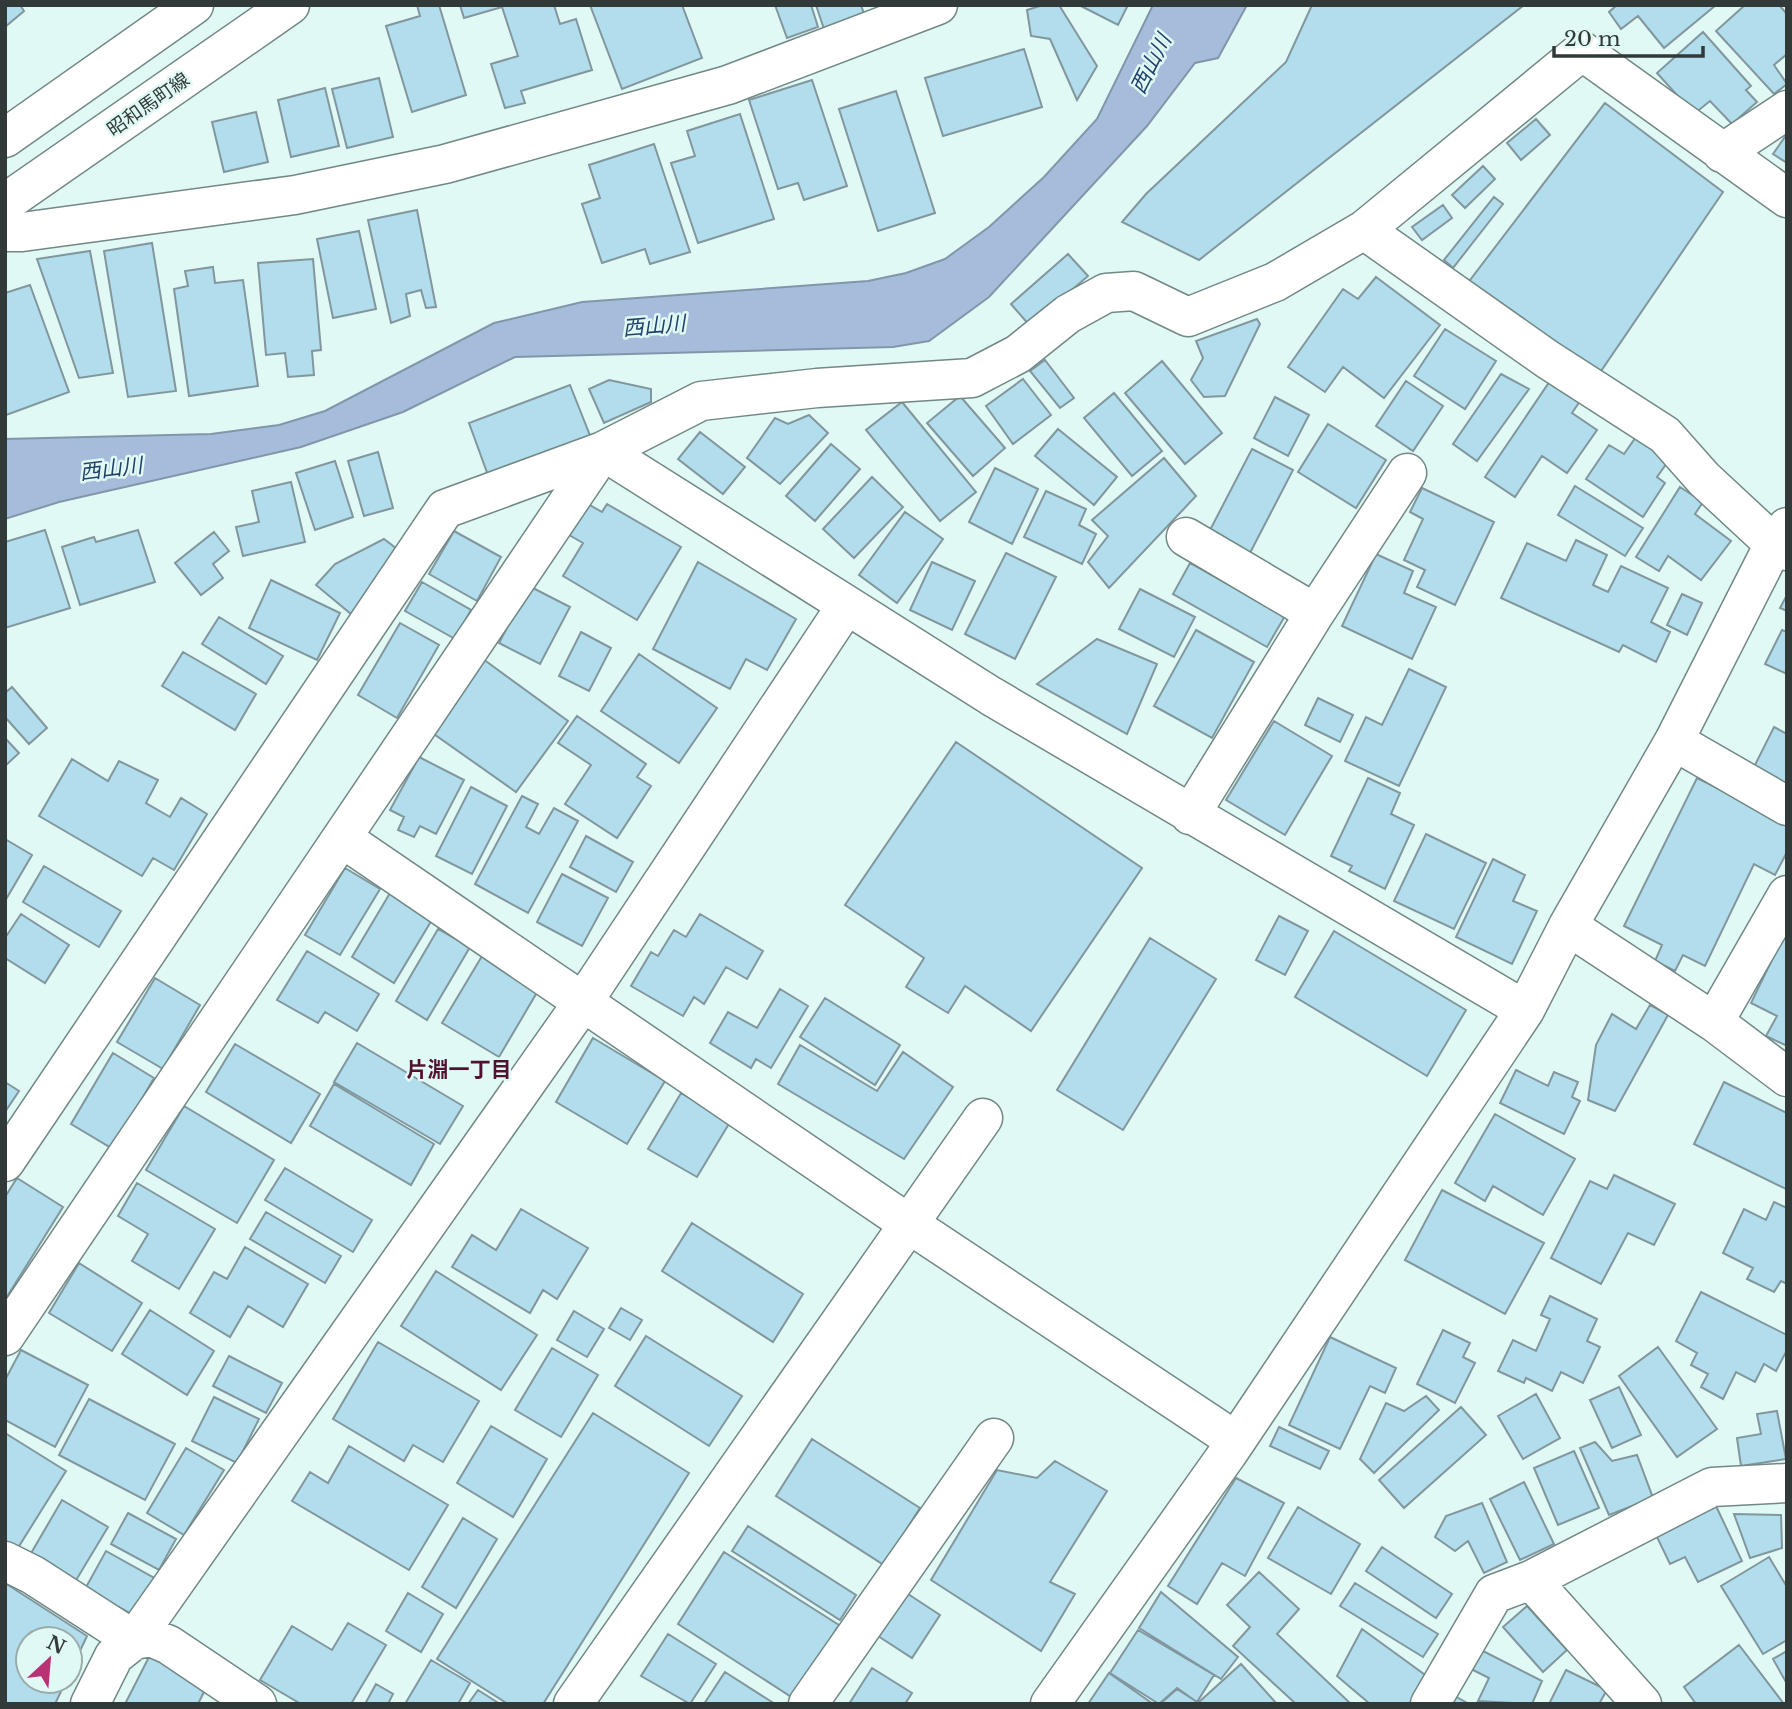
<svg xmlns="http://www.w3.org/2000/svg" width="1792" height="1709" viewBox="0 0 1792 1709" font-family="'Libre Baskerville','Noto Sans JP',serif">
	<style>
		.water { fill: #a5bddb; stroke: #8296aa; stroke-width: 2 }
		.building { fill: #b1ddec; stroke: #82969d; stroke-width: 2 }
		.lines { fill: none; stroke-linecap: round; stroke-linejoin: round }
		.minor-casing { stroke: #728885; stroke-width: 41 }
		.major-casing { stroke: #728885; stroke-width: 41 }
		.minor { stroke: #fff; stroke-width: 38 }
		.major { stroke: #fff; stroke-width: 38 }
		.labels { text-anchor: middle; stroke-width: 5; stroke-linejoin: round; paint-order: stroke }
		.street-label { font-size: 19px; fill: #313a39; stroke: #e0f9f5 }
		.water-label { font-size: 21px; font-style: italic; fill: #20416a; stroke: #e0f9f5 }
		.neighbourhood-label { font-size: 21px; font-weight: bold; fill: #521131; stroke: #e0f9f5 }
	</style>
	<rect width="100%" height="100%" fill="#e0f9f5"/>
	<path class="water" d="M1153,5h94l-29,53 -23,5 -48,63 -158,171 -60,44 -36,6 -378,10 -112,55 -102,35 -242,55 -54,17v-80l206,-5 68,-9 46,-14 169,-88 88,-21 286,-21 38,-8 39,-14 44,-32 55,-50 53,-58z"/>
	<path class="building" d="M5,5h15l4,6 -19,16z
		M417,5h22l27,90 -54,17 -26,-86 34,-10z
		M460,5h94l6,19 16,-5 16,51 -71,21 4,12 -20,5 -14,-44 27,-8 -16,-49 -38,11z
		M590,5h92l20,53 -80,31z
		M775,5h36l7,22 -31,11z
		M816,5h45l3,9 -40,15z
		M1043,5h16l38,61 -20,34 -27,-61 -19,-3 -4,-26z
		M1079,5h49l-10,20z
		M1312,5h212l-325,255 -77,-38 24,-28 140,-132z
		M1617,5h99l-52,43 -26,-32 -17,13 -12,-17z
		M1745,5h34l8,9v40l-13,11 13,19 -13,10 -58,-63z
		M1703,32l48,54 -5,4 11,12 -25,22 -22,-23 -16,13 -37,-41z
		M1024,49l18,58 -99,29 -18,-58z
		M379,78l14,59 -46,11 -15,-59z
		M812,80l35,106 -43,14 -6,-17 -20,6 -29,-89z
		M325,88l14,58 -48,11 -13,-57z
		M896,91l39,122 -57,18 -39,-122z
		M1605,103l118,89 -124,182 -132,-90z
		M256,112l12,50 -44,10 -12,-50z
		M740,114l34,105 -76,24 -27,-80 24,-7 -8,-25z
		M1536,119l14,16 -29,25 -14,-17z
		M1787,134v29l-14,-9z
		M654,144l36,108 -40,12 -5,-15 -43,14 -20,-59 18,-6 -11,-33z
		M1483,166l12,13 -30,29 -13,-13z
		M1494,197l9,7 -50,64 -9,-8z
		M1443,205l9,13 -30,22 -10,-13z
		M417,210l19,97 -10,1 -5,-18 -15,4 4,22 -19,7 -23,-103z
		M359,231l17,78 -43,9 -16,-79z
		M152,243l24,148 -48,6 -24,-146z
		M90,251l23,122 -34,5 -42,-119z
		M1068,254l20,22 -58,50 -19,-22z
		M313,259l8,91 -9,1 2,24 -26,2 -3,-24 -19,2 -8,-92z
		M213,267l2,16 28,-3 15,106 -69,10 -15,-107 14,-3 -3,-15z
		M1376,277l64,48 -56,73 -41,-31 -18,25 -37,-25 55,-78 15,10z
		M30,285l39,107 -63,23 -1,-122z
		M1257,319l3,5 -35,72 -21,1 -13,-17 12,-22 -7,-17z
		M1445,329l51,32 -31,48 -51,-33z
		M1045,360l29,38 -14,10 -30,-37z
		M1162,361l60,72 -37,31 -60,-71z
		M1501,374l28,15 -52,72 -24,-17z
		M1023,379l28,36 -38,29 -27,-38z
		M609,380l42,9v13l-47,21 -15,-34z
		M1406,381l37,25 -30,45 -37,-25z
		M1550,381l30,20 -8,12 25,17 -30,43 -25,-17 -27,41 -30,-20z
		M570,385l21,53 -102,40 -20,-55z
		M1114,393l48,58 -30,25 -48,-58z
		M960,396l45,52 -32,28 -46,-53z
		M1275,397l34,18 -21,41 -34,-18z
		M902,402l74,90 -36,29 -74,-91z
		M809,415l19,18 -48,51 -33,-26 28,-40 13,6z
		M1328,424l58,36 -30,48 -58,-36z
		M1058,429l59,48 -23,28 -59,-49z
		M700,432l45,35 -22,27 -45,-35z
		M1636,437l33,23 -12,17 8,6 -22,34 -57,-38 23,-34 15,9z
		M831,444l29,25 -45,52 -29,-25z
		M1252,449l41,21 -43,83 -41,-21z
		M378,452l15,56 -29,8 -16,-55z
		M1164,458l32,38 -87,92 -21,-26 20,-26 -16,-16z
		M335,461l18,56 -38,13 -19,-57z
		M995,468l43,21 -26,55 -43,-22z
		M872,477l31,30 -49,51 -31,-29z
		M291,482l14,60 -62,14 -7,-29 23,-5 -7,-31z
		M1575,486l68,42 -18,28 -67,-41z
		M1680,487l23,15 -8,12 36,27 -30,39 -33,-24 -9,15 -23,-14z
		M1422,488l72,34 -39,83 -38,-18 8,-17 -21,-10 19,-41 -13,-7z
		M1046,491l40,18 -7,16 17,9 -14,30 -58,-27z
		M588,504l14,8 5,-8 74,43 -44,73 -74,-44 20,-33 -14,-8z
		M905,512l38,27 -46,64 -38,-28z
		M45,530l25,78 -65,20v-86z
		M138,530l17,52 -75,23 -18,-58 32,-10 2,5z
		M454,531l47,26 -24,44 -48,-27z
		M214,532l15,19 -16,13 10,14 -22,17 -26,-32z
		M384,539l17,13 -50,62 -35,-29 19,-21z
		M1576,540l31,15 -14,30 15,7 13,-26 47,22 -17,34 19,10 -14,30 -33,-17 -4,7 -118,-54 26,-55 39,18z
		M1006,553l50,24 -41,82 -50,-25z
		M1376,554l37,17 -9,22 32,14 -24,52 -70,-33z
		M698,562l98,57 -29,51 -21,-11 -16,30 -77,-40z
		M932,562l43,19 -23,49 -42,-20z
		M1190,563l95,53 -18,31 -94,-53z
		M271,580l69,33 -23,47 -68,-32z
		M422,582l49,28 -16,29 -50,-28z
		M529,586l41,21 -30,57 -41,-21z
		M1140,589l55,28 -21,40 -55,-28z
		M1682,594l20,9 -15,32 -20,-10z
		M1787,595v16l-7,-3z
		M219,617l64,39 -17,28 -64,-40z
		M400,623l39,22 -42,73 -39,-23z
		M1196,630l58,32 -42,76 -58,-32z
		M1782,630l5,2v42l-22,-10z
		M581,632l30,16 -22,43 -30,-15z
		M1097,639l60,25 -30,70 -90,-50z
		M183,652l73,42 -21,36 -73,-44z
		M639,654l78,54 -38,55 -78,-52z
		M483,659l85,62 -52,71 -85,-60z
		M1409,669l37,18 -47,99 -54,-25 21,-44 16,8z
		M12,687l35,41 -18,16 -24,-27v-24z
		M1318,698l35,17 -13,27 -35,-17z
		M577,716l69,48 -9,13 14,9 -34,52 -52,-34 26,-39 -33,-22z
		M1274,721l58,35 -47,79 -59,-35z
		M1774,727l13,7v50l-33,-17z
		M5,738l14,15 -14,13z
		M956,742l186,126 -111,163 -66,-45 -17,27 -42,-26 18,-29 -79,-53z
		M419,757l45,23 -28,54 -16,-8 -6,11 -16,-7 6,-13 -14,-7z
		M72,759l36,22 11,-20 39,19 -12,23 24,14 11,-19 26,16 -33,56 -21,-12 -11,18 -103,-60z
		M1368,778l32,15 -9,21 23,11 -29,64 -36,-18 3,-5 -21,-10z
		M1697,778l90,44v30l-12,23 -21,-11 -49,102 -22,-11 -8,16 -20,-10 7,-16 -38,-19z
		M471,787l36,19 -35,68 -36,-18z
		M522,796l16,8 -12,23 13,7 15,-26 24,13 -50,92 -53,-29z
		M1426,834l60,29 -32,66 -60,-28z
		M586,836l47,26 -17,30 -46,-25z
		M5,839l27,16 -27,46z
		M1493,859l32,16 -12,26 24,10 -25,53 -56,-27z
		M44,866l77,45 -22,36 -76,-45z
		M345,868l35,21 -40,66 -35,-20z
		M562,874l46,24 -26,48 -45,-24z
		M390,893l43,25 -39,65 -42,-26z
		M21,914l48,31 -24,38 -40,-25v-20z
		M700,914l63,37 -16,28 -21,-12 -22,37 -10,-7 -11,19 -52,-30 20,-34 7,4 16,-26 12,7z
		M1279,916l29,15 -23,44 -29,-15z
		M438,929l32,18 -43,73 -31,-19z
		M1334,931l132,79 -39,66 -132,-79z
		M1785,933l2,1v112l-21,-10 11,-20 -26,-13z
		M1150,938l66,41 -93,151 -66,-40z
		M307,951l72,43 -22,37 -32,-19 -7,11 -41,-23z
		M482,956l57,33 -40,68 -57,-34z
		M155,978l45,27 -37,64 -46,-27z
		M780,989l28,17 -37,62 -15,-9 -5,9 -41,-25 18,-31 29,16z
		M825,998l75,47 -25,40 -75,-48z
		M1650,1005l18,10 -53,96 -27,-11 8,-55 16,-31 24,15z
		M593,1038l72,43 -38,63 -71,-42z
		M357,1043l106,63 -23,38 -106,-62z
		M235,1044l85,50 -29,49 -85,-51z
		M800,1045l77,46 26,-39 50,35 -49,72 -126,-75z
		M113,1053l41,25 -41,71 -42,-25z
		M1516,1070l32,16 6,-14 24,10 -6,15 8,4 -16,33 -64,-31z
		M5,1082l14,9 -14,21z
		M1724,1082l63,31 -1,76 -92,-45z
		M334,1084l100,60 -23,41 -101,-59z
		M681,1093l49,29 -33,55 -49,-28z
		M184,1106l90,54 -37,63 -91,-53z
		M1495,1114l80,45 -32,56 -50,-29 -8,15 -30,-18z
		M285,1168l87,52 -19,32 -88,-52z
		M1614,1175l61,29 -21,41 -26,-12 -27,51 -50,-26 39,-77 17,8z
		M17,1178l46,29 -58,93v-103z
		M137,1183l78,46 -36,60 -47,-28 16,-27 -30,-18z
		M1442,1190l102,53 -39,71 -100,-54z
		M1774,1202l13,6v76l-6,-3 -7,11 -27,-13 6,-11 -30,-15 21,-44 22,11z
		M521,1209l67,39 -31,51 -14,-9 -13,23 -78,-46 20,-32 24,15z
		M266,1212l75,44 -16,27 -75,-44z
		M692,1223l111,71 -30,48 -111,-71z
		M245,1247l63,37 -25,43 -35,-21 -18,31 -40,-24 24,-41 13,7z
		M79,1263l63,40 -30,48 -63,-38z
		M436,1271l101,64 -36,55 -100,-64z
		M1701,1292l86,43v15l-11,21 -12,-7 -9,18 -19,-10 -13,27 -22,-12 7,-13 -17,-9 6,-12 -21,-12z
		M1550,1296l47,23 -10,22 13,6 -17,36 -22,-11 -9,19 -26,-13 -2,5 -26,-12 15,-31 23,11 14,-32 -9,-4z
		M621,1308l21,12 -12,20 -21,-12z
		M150,1310l64,41 -27,44 -65,-41z
		M574,1311l30,18 -17,28 -30,-17z
		M1443,1330l27,13 -7,14 12,6 -20,40 -38,-19z
		M646,1336l96,60 -33,50 -94,-60z
		M1330,1337l66,31 -11,25 -15,-7 -30,63 -51,-24z
		M378,1342l101,59 -36,61 -30,-17 -9,16 -71,-42z
		M1658,1347l59,82 -40,28 -58,-81z
		M552,1348l46,27 -37,62 -46,-27z
		M21,1350l67,35 -33,62 -50,-27v-40z
		M229,1356l53,27 -16,30 -53,-27z
		M1619,1387l22,48 -29,13 -22,-48z
		M1536,1394l24,44 -37,21 -25,-43z
		M1426,1396l13,14 -65,63 -14,-14 26,-56 18,8z
		M214,1397l45,22 -22,44 -45,-22z
		M89,1399l86,45 -30,56 -86,-45z
		M1461,1407l25,28 -82,73 -25,-28z
		M1777,1411l9,48 -45,7 -4,-28 24,-4 -4,-20z
		M593,1413l96,60 -146,231h-35l-71,-45z
		M491,1426l56,33 -34,58 -56,-34z
		M1279,1427l50,24 -9,18 -50,-23z
		M5,1433l61,38 -50,80 -11,-7z
		M812,1439l108,69 -36,57 -108,-69z
		M1595,1442l17,19 25,-6 16,43 -44,17 -29,-67z
		M349,1446l99,59 -39,65 -117,-69 18,-29 18,11z
		M186,1448l38,22 -40,65 -37,-22z
		M1574,1451l25,57 -41,17 -24,-57z
		M1055,1461l52,30 -57,91 25,12 -34,57 -110,-71 66,-110 40,8z
		M1236,1478l48,25 -39,73 -23,-13 -25,41 -29,-18z
		M1524,1482l30,62 -34,16 -30,-61z
		M62,1500l46,27 -33,55 -45,-27z
		M1482,1503l25,59 -23,11 -16,-32 -13,10 -20,-14 11,-21z
		M1716,1506l26,55 -44,21 -13,-25 -15,7 -14,-29z
		M1298,1507l62,37 -29,50 -63,-36z
		M128,1513l48,26 -17,31 -48,-26z
		M1734,1514l47,1 1,33 -32,10z
		M463,1518l34,21 -41,69 -34,-21z
		M748,1526l108,69 -16,25 -108,-69z
		M1382,1547l70,47 -16,24 -70,-47z
		M106,1551l50,28 -21,37 -50,-27z
		M724,1552l115,73 -46,73 -115,-74z
		M1769,1557l18,30v53l-24,14 -42,-68z
		M1259,1572l40,37 -22,25 74,70h-55l-63,-58 17,-19 -23,-22z
		M5,1583l82,53 -17,36v-33h-42v42h38l-11,23h-50z
		M1355,1583l83,51 -15,23 -83,-51z
		M905,1592l35,23 -28,43 -34,-22z
		M1161,1592l77,65 -17,22 -82,-51z
		M408,1593l35,21 -22,38 -35,-21z
		M1527,1606l40,44 -24,22 -40,-45z
		M348,1623l38,22 -35,59h-50l-41,-24 32,-54 40,24z
		M1362,1629l66,48 -19,27h-39l-33,-28z
		M1138,1630l76,45 -17,27 -20,-14 -18,16 -49,-31z
		M668,1634l48,30 -26,40 -49,-28z
		M1739,1645l45,59h-88l-12,-17z
		M1481,1650l61,31 -10,23 -54,-3 11,-23 -18,-9z
		M1787,1651v33l-14,-25z
		M151,1653l58,29 -11,22h-73z
		M431,1660l39,23 -12,21h-53z
		M1241,1664l36,40h-77l-1,-2z
		M872,1668l40,25 -7,11h-56z
		M1566,1670l41,20 -8,14h-50z
		M725,1672l50,32h-71z
		M1109,1673l44,31h-65z
		M376,1684l17,10 -5,10h-23z
		M1177,1689l20,13 1,2h-38z
		M478,1690l22,14h-32z
		M1453,1695l16,9h-20z"/>
	<g class="lines">
		<g class="minor-casing">
			<path id="minor" d="M1722,153l65,-43
				M1364,230l183,129 118,76 39,44 70,65 13,7
				M5,232h17l273,-37 150,-31 283,-79 210,-80
				M603,451l388,245 534,314
				M1186,537l129,76
				M1674,741l113,65
				M1190,815l125,-202 92,-140
				M342,838l567,386 327,217
				M1568,926l146,96 73,55
				M1714,1022l73,-127
				M5,1162l440,-653 158,-58 98,-50 116,-13 155,-10 46,-24 50,-40 38,-21 28,-2 54,26 87,-35 89,-52 218,-179 205,147
				M5,1336l598,-885
				M5,1561l28,14 101,65 17,-3 18,8 88,59
				M1531,1580l111,124
				M90,1704l24,-48 20,-16 449,-638 263,-396
				M573,1704l410,-586
				M808,1704l186,-266
				M1050,1704l178,-251 297,-443 43,-84 106,-185 100,-197 13,-17
				M1430,1704l64,-110 37,-14 181,-93 75,-4"/>
		</g>
		<g class="major-casing">
			<path id="major" d="M5,138l189,-133
				M5,203l285,-198"/>
		</g>
		<use href="#minor" class="minor"/>
		<use href="#major" class="major"/>
	</g>
	<g class="labels">
		<g class="street-label">
			<text transform="translate(148 104) rotate(-35)" y="7">昭和馬町線</text>
		</g>
		<g class="water-label">
			<text transform="translate(1151 64) rotate(-63)" y="7">西山川</text>
			<text transform="translate(654 326) rotate(-5)" y="7">西山川</text>
			<text transform="translate(111 469) rotate(-7)" y="7">西山川</text>
		</g>
		<g class="neighbourhood-label">
			<text x="459" y="1077">片淵一丁目</text>
		</g>
	</g>
	<rect width="1792" height="1709" fill="none" stroke="#313a39" stroke-width="14"/>
	<g transform="translate(49 1660) rotate(26)"><circle r="33" fill="#e0f9f5" stroke="#9aadaa" stroke-width="2"/>
	<path d="M0-5L12 26L0 18L-12 26Z" fill="#b93374"/>
	<text y="-10" font-size="19" font-weight="bold" text-anchor="middle" fill="#313a39">N</text>
	</g>
	<path d="M1554 46v10h149v-10" fill="none" stroke="#313a39" stroke-width="3.5"/>
	<text x="1564" y="46" font-size="21" fill="#313a39" stroke="#e0f9f5" stroke-width="5" paint-order="stroke">20 m</text>
</svg>
